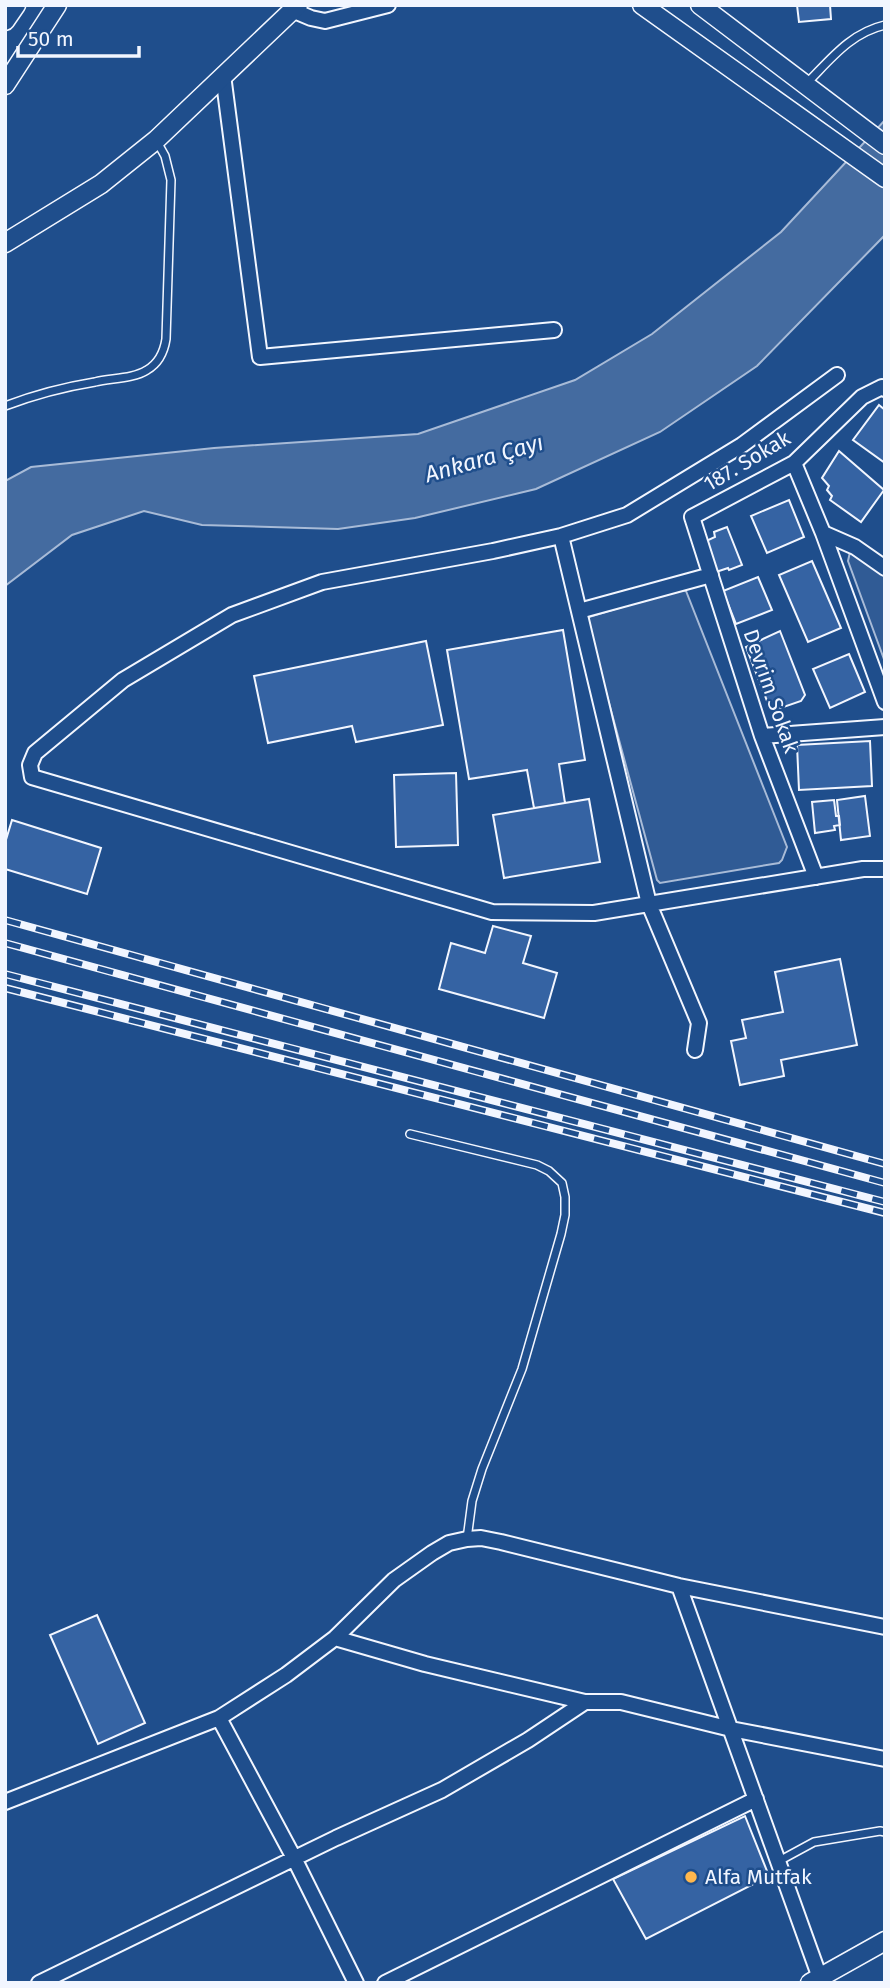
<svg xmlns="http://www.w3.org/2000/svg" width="890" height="1988" viewBox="0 0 890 1988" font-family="'Fira Sans',sans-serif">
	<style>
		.built { fill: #305b95; stroke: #a8bbd7; stroke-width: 2 }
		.water { fill: #446ba0; stroke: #a8bbd7; stroke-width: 2 }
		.building { fill: #3563a3; stroke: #f2f6ff; stroke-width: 2 }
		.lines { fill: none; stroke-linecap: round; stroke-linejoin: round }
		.service-casing { stroke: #f2f6ff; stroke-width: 10 }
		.minor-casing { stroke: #f2f6ff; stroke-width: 18 }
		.tertiary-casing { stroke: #f2f6ff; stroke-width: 21 }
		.service { stroke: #1f4e8c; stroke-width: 7 }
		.minor { stroke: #1f4e8c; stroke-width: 14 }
		.tertiary { stroke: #1f4e8c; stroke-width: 18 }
		.rail-casing { stroke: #f2f6ff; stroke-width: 8 }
		.rail { stroke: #1f4e8c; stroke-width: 5; stroke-dasharray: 16; stroke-linecap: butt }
		.poi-dot { fill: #ffb74d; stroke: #1f4e8c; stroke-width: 2.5 }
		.labels { text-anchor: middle; stroke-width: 5; stroke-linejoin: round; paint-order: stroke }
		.street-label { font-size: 21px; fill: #f2f6ff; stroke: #1f4e8c }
		.poi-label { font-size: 21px; fill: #f2f6ff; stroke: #1f4e8c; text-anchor: start }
		.water-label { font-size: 23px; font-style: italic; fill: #f2f6ff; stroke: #1f4e8c }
	</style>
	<rect width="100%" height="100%" fill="#1f4e8c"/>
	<path class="built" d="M850,552l35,24v86l-37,-101z
		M681,589l5,2 101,256 -5,13 -3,3 -119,20 -3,-3 -70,-258 2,-5z"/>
	<path class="water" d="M885,120v115l-128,131 -97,66 -124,57 -121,29 -77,11 -136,-4 -58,-14 -72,24 -67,51v-105l26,-14 183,-19 204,-14 157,-54 77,-46 129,-102z"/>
	<path class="building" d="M797,5h33l1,14 -32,3z
		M879,405l6,5v53l-32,-23z
		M839,451l45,39 -23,32 -31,-22 2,-4 -5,-6 2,-4 -7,-8z
		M789,500l15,37 -37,16 -16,-37z
		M727,527l15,38 -13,5 -1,-2 -12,4 -12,-30 11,-5 -1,-5z
		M812,561l29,67 -33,14 -29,-67z
		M758,577l14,33 -36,14 -13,-33z
		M563,630l22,130 -26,4 6,39 -31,5 -7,-38 -58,9 -22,-129z
		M780,631l25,64 -4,6 -26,9 -6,-4 -23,-59z
		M426,641l17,84 -87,17 -4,-16 -84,17 -14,-67z
		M849,654l16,38 -35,16 -17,-39z
		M870,741l2,45 -73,4 -2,-45z
		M456,773l2,72 -62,2 -2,-72z
		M865,796l5,40 -29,4 -4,-40z
		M589,799l11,63 -96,16 -11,-63z
		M834,800l2,16h3l1,9 -6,1 1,4 -20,3 -3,-31z
		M12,820l89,28 -14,46 -82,-25v-26z
		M493,926l38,10 -8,27 34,10 -13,45 -105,-29 12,-46 34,10z
		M840,959l17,86 -76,15 3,16 -44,9 -9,-44 15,-3 -4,-18 41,-8 -8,-40z
		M97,1615l48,108 -47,21 -48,-109z
		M745,1816l24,60 -123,63 -33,-60z"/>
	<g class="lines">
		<g class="service-casing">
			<path id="service" d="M806,84c24,-24 44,-51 79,-59
				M5,406c29,-11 59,-19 90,-24 16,-4 38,-3 52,-12 12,-7 17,-18 19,-31l5,-159 -6,-24 -9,-16
				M410,1134l127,31 12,6 13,12 3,14v18l-4,19 -39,135 -40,100 -10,32 -5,38
				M779,1861l35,-19 66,-11 5,1"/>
		</g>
		<g class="minor-casing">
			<path id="minor" d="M292,10l19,8 14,3 63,-16
				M223,75l37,282 294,-27
				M837,375l-95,70 -115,70 -66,21 -68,15 -171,31 -90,33 -109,65 -88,73 -5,12 2,12 460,135 102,1 269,-44h22
				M794,463l29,70 62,169
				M823,533l32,14 30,21
				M561,536l88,368 50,119 -4,27
				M579,611l132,-36
				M762,736l123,-9
				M816,877l-54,-141 -70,-219 102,-54 68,-66 20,-10 3,2
				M679,1586l141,392
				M335,1638l90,26 160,38h36l110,27 154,30
				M219,1718l75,140 62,125
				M5,1802l214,-84 67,-43 49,-37 59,-58 38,-27 17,-10 18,-4 14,-1 20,4 178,44 206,41
				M39,1983l297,-145 106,-48 86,-50 57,-38
				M385,1983l371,-184"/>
		</g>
		<g class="tertiary-casing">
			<path id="tertiary" d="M642,5l243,173
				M700,5l185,140
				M5,21l11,-16
				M5,85l52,-80
				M5,243l96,-59 55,-44 142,-135
				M810,1983l75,-42"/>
		</g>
		<use href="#service" class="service"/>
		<use href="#minor" class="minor"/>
		<use href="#tertiary" class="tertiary"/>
		<g class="rail-casing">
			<path id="rail" d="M5,920l880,244
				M5,943l880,240
				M5,974l880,228
				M5,988l880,225"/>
		</g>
		<use href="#rail" class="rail"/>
	</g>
	<circle class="poi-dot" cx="691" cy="1877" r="7"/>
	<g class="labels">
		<g class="street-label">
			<text transform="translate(747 461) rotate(-31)" y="7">187. Sokak</text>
			<text transform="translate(771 691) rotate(71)" y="7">Devrim Sokak</text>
		</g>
		<g class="poi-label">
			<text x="705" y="1884">Alfa Mutfak</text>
		</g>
		<g class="water-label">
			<text transform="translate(484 458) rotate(-16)" y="8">Ankara Çayı</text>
		</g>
	</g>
	<rect width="890" height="1988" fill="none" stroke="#f2f6ff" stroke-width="14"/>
	<path d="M18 46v10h121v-10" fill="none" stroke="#f2f6ff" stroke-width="3.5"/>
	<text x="28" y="46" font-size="21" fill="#f2f6ff" stroke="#1f4e8c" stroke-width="5" paint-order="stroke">50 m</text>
</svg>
